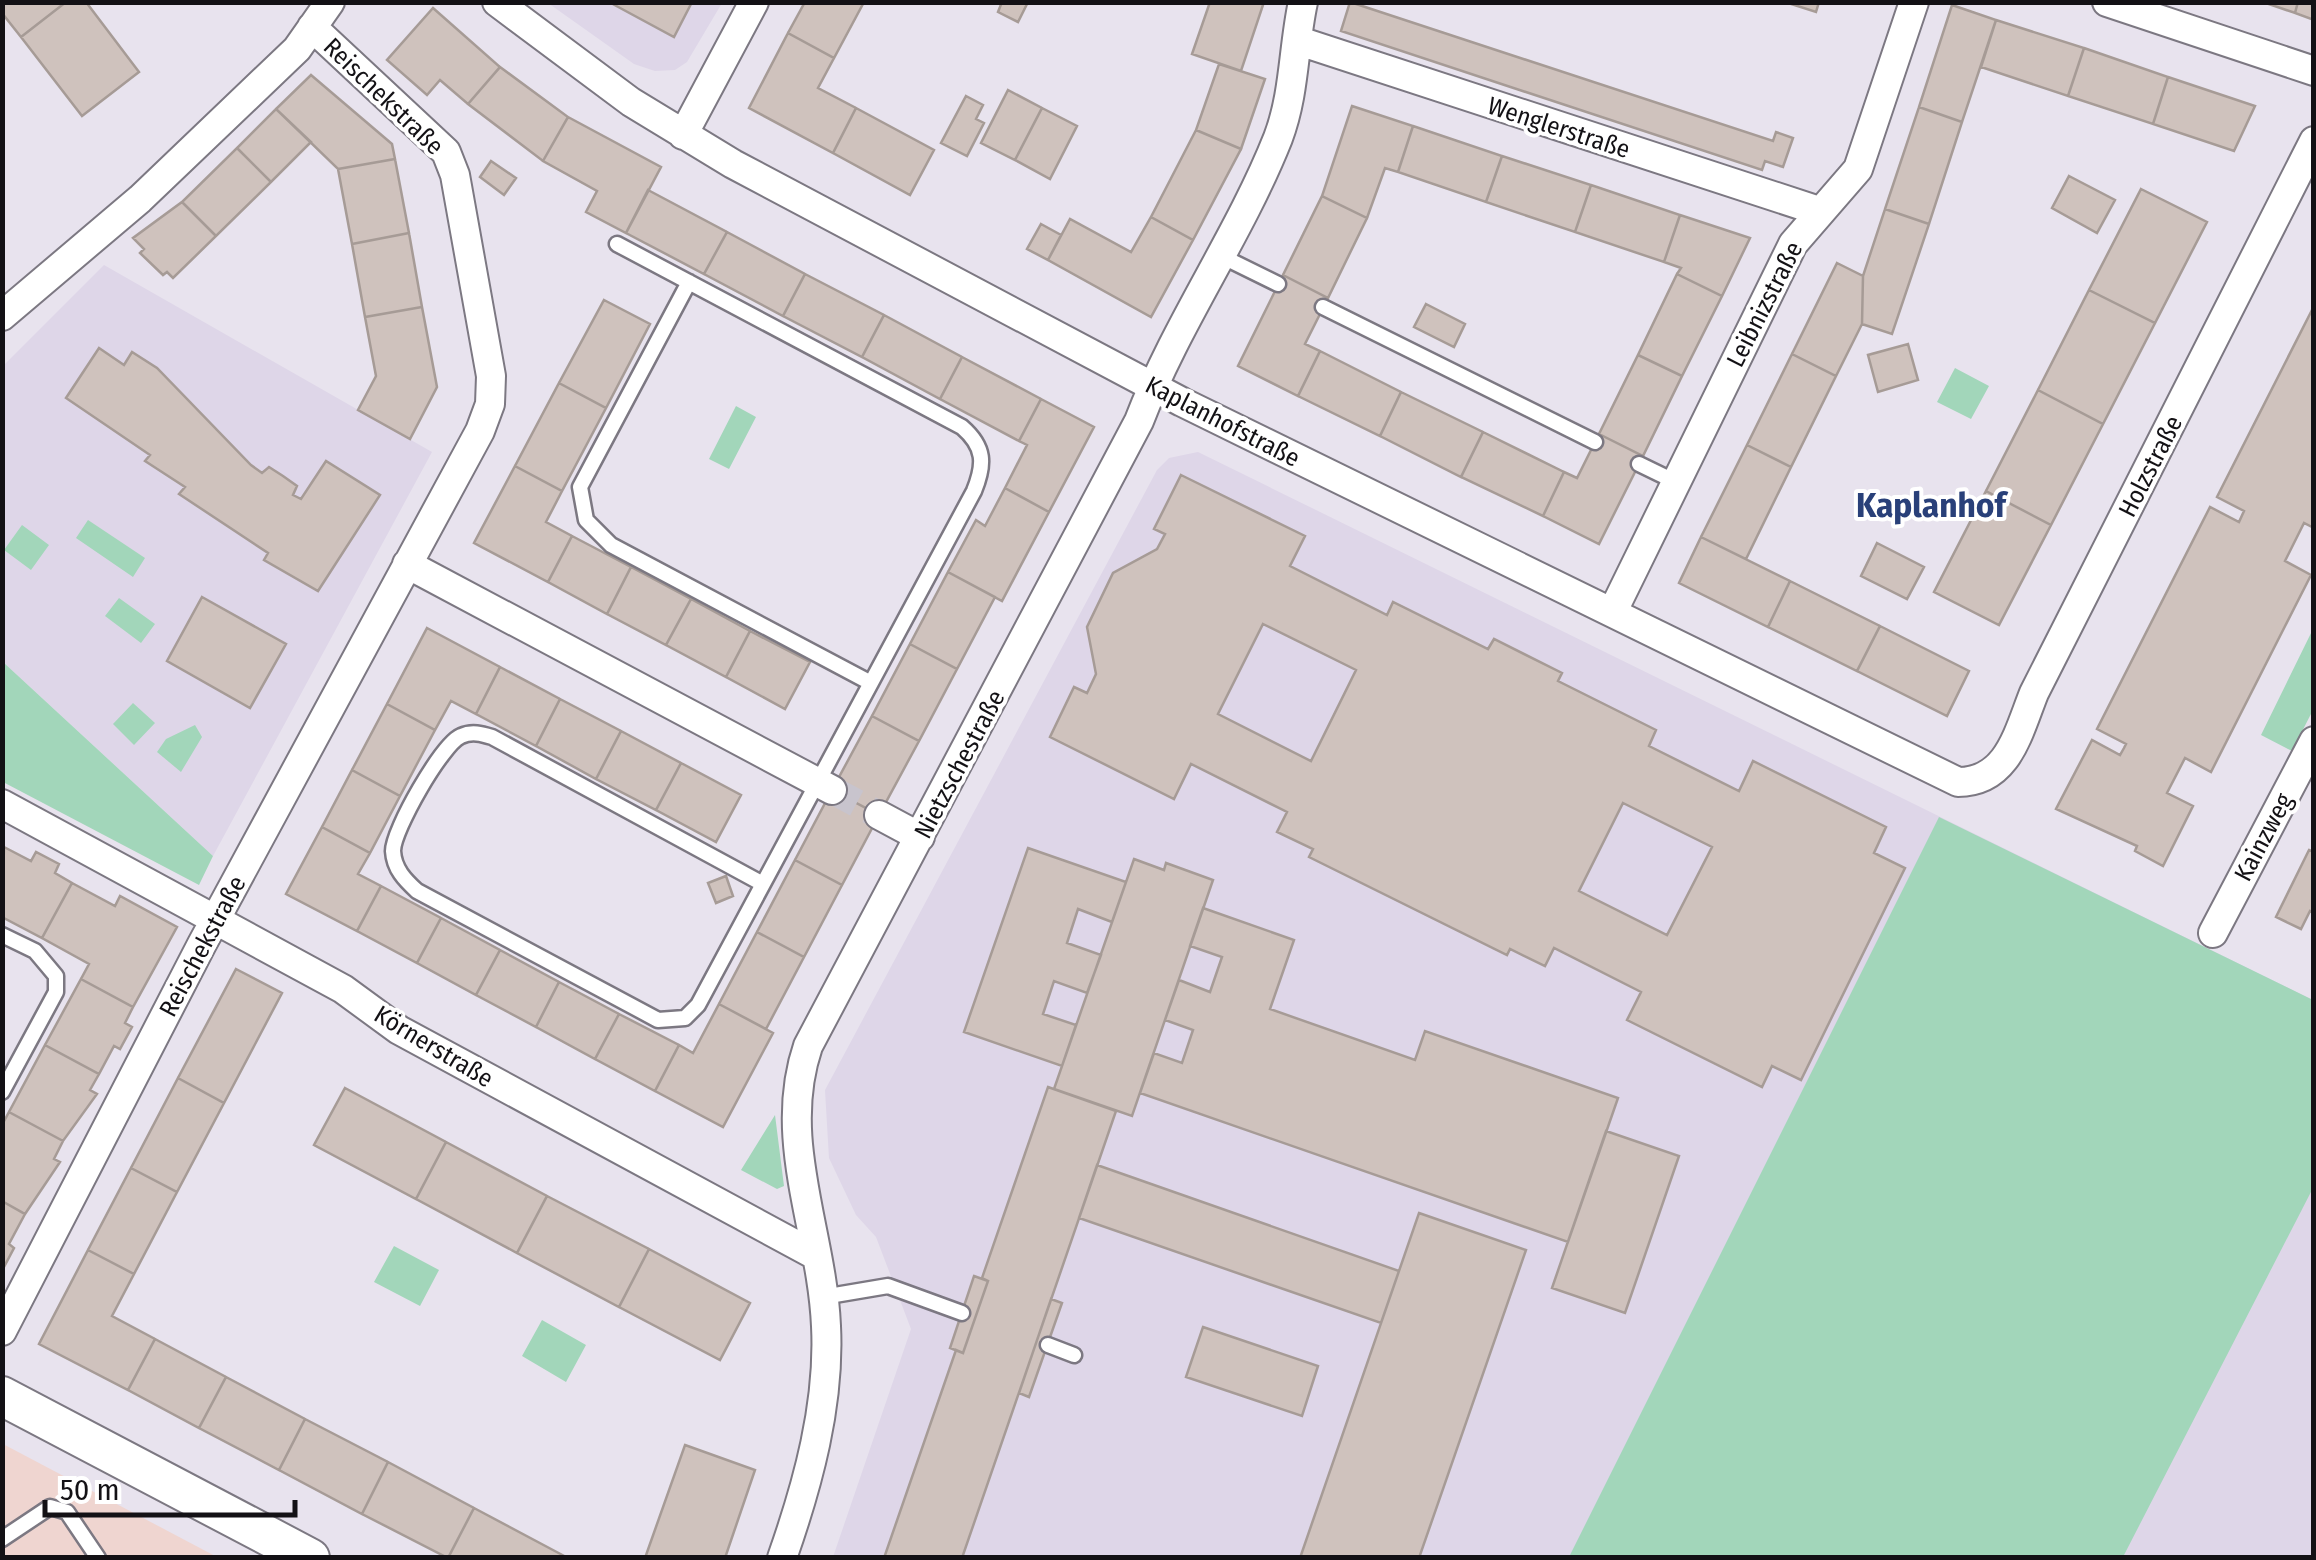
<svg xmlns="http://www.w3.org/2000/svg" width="2316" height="1560" viewBox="0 0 2316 1560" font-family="'Fira Sans Condensed',sans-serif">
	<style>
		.built { fill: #ded6e8 }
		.medical { fill: #efd5d0 }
		.green { fill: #a2d6ba }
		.building { fill: #cfc2bd; stroke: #a69b96; stroke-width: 2.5; fill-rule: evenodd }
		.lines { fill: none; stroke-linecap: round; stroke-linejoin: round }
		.street-tunnel { stroke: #c8c4cd; stroke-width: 28; stroke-dasharray: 28 14; stroke-linecap: butt }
		.lane-casing { stroke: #7c7882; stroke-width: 19 }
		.street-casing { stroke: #7c7882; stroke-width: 32 }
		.secondary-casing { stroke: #7c7882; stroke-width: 42 }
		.lane { stroke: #fff; stroke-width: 14 }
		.street { stroke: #fff; stroke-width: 28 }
		.secondary { stroke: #fff; stroke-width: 38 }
		.labels { text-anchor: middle; stroke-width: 8; stroke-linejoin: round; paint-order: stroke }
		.street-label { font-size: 25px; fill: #131115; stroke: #fff }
		.district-label { font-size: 35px; font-weight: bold; fill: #294079; stroke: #fff }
	</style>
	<rect width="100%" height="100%" fill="#e8e3ee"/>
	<path class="built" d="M548,3h174l-35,59 -12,8 -20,1 -21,-7z
		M104,265l328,187 -219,404 -210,-194 -1,-295z
		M1198,452l1115,548v557h-1480l78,-228 -35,-92 -20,-22 -27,-57 -4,-68 332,-620 12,-12z"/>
	<path class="medical" d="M3,1444l214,113h-214z"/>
	<path class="green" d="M1955,368l34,18 -18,33 -34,-17z
		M736,406l20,11 -27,52 -20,-10z
		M88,520l57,38 -12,19 -57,-39z
		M22,525l27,20 -18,25 -27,-20z
		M119,598l36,26 -14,19 -36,-27z
		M2313,629v81l-21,41 -31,-16z
		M3,662l210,194 -14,29 -196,-103z
		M133,703l22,20 -21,22 -21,-21z
		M195,725l7,12 -21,35 -24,-20 9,-13z
		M1939,817l374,183v188l-190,369h-554z
		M775,1115l9,71 -7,3 -36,-19z
		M394,1246l45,24 -19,36 -46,-24z
		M542,1320l44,25 -20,37 -44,-26z"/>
	<path class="building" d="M2,2h64l-45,35 -19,-24z
		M66,2h20l53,70 -57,44 -61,-79z
		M609,2h83l-18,35z
		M805,2h59l-30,56 -46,-25z
		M1002,2h26l-10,20 -20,-10z
		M1210,2h54l-23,69 -49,-17z
		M1350,2l423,139 3,-9 17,6 -10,29 -18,-6 -3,9 -421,-139z
		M1785,2h34l-3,10z
		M2263,2h35l-3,11z
		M2298,2h16v18l-19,-7z
		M1952,5l44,15 -34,102 -43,-15z
		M433,8l67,59 -32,37 -28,-24 -13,15 -40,-35z
		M1996,20l88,28 -16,48 -87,-29z
		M788,33l46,25 -16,30 38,20 -23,45 -84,-45z
		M2084,48l84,29 -15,47 -85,-28z
		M1219,64l46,15 -24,70 -45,-19z
		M500,67l68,50 -25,44 -75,-57z
		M311,75l81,69 3,15 -57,10 -62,-60z
		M2168,77l87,29 -21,45 -81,-27z
		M1008,90l34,18 -27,52 -34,-17z
		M966,96l17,9 -7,14 8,4 -17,33 -26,-13z
		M1352,106l61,20 -15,46 -13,-4 -18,50 -45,-22z
		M1919,107l43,15 -33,102 -44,-15z
		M856,108l78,42 -24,45 -77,-42z
		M1042,108l35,18 -27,53 -35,-19z
		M276,109l35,33 -40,40 -34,-34z
		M568,117l93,50 -35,66 -40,-21 11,-21 -54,-30z
		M1413,126l89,30 -16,46 -88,-30z
		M1196,130l45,19 -48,91 -42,-23z
		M237,148l34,34 -55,54 -34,-34z
		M1502,156l89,29 -16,47 -89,-30z
		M395,159l14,74 -57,11 -14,-75z
		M491,161l25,17 -12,17 -24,-18z
		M2069,176l46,24 -18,33 -45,-25z
		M1591,185l89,30 -16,47 -89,-30z
		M2141,189l66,33 -52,101 -66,-33z
		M648,190l79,42 -23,42 -78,-41z
		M1322,196l45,22 -39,80 -45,-23z
		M182,202l34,34 -43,42 -6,-6 -4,3 -23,-22 4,-4 -11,-11z
		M1885,209l44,15 -37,110 -30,-10 1,-48z
		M1680,215l70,23 -28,58 -45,-22 4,-6 -17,-6z
		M1151,217l42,23 -42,77 -103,-57 22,-41 61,33z
		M1041,224l20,11 -13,25 -21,-11z
		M727,232l78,42 -22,42 -79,-42z
		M409,233l13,74 -57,10 -13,-73z
		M1837,263l26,13 -1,48 -26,52 -44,-22z
		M805,274l79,41 -22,42 -79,-41z
		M1677,274l45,22 -40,80 -44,-21z
		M1283,275l45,23 -23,46 15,7 -22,45 -60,-30z
		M2089,290l66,33 -52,101 -65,-34z
		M604,300l46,24 -44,84 -47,-25z
		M1426,304l39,20 -11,23 -40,-20z
		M2314,306v222l-10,-5 -19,38 26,14 -100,197 -26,-14 -18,35 26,13 -30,60 -28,-15 2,-5 -81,-37 36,-69 28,15 4,-7 2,-4 -29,-15 113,-222 29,15 5,-11 -27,-14z
		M422,307l15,80 -27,52 -52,-29 18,-34 -11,-59z
		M884,315l78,42 -22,42 -78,-42z
		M1908,344l10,36 -40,12 -10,-37z
		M99,348l25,17 8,-13 25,16 94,97 11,8 7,-6 14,9 14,10 -4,9 8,4 25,-38 54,34 -62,96 -54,-31 4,-7 -89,-59 6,-7 -40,-26 5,-6 -84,-57z
		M1320,351l81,41 -21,44 -82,-40z
		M1792,354l44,22 -45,91 -44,-22z
		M1638,355l44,21 -39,80 -44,-22z
		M962,357l79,42 -22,42 -79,-42z
		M559,383l47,25 -44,83 -47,-25z
		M2038,390l65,34 -52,101 -65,-34z
		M1401,392l82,40 -22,45 -81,-41z
		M1041,399l53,28 -45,85 -44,-24 22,-43 -8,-4z
		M1483,432l81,40 -21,44 -82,-39z
		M1599,434l44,22 -44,88 -56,-28 21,-44 13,6z
		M1747,445l44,22 -45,92 -45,-22z
		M515,466l47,25 -16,31 26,14 -24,46 -74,-39z
		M1181,475l124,61 -15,30 97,49 6,-13 95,47 6,-10 68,34 -4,8 98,49 -7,16 90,45 14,-30 133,66 -12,26 31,15 -104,212 -29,-14 -10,21 -135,-67 14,-28 -87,-44 -9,18 -35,-17 -3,6 -198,-98 4,-8 -36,-17 10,-20 -96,-48 -17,35 -124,-62 24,-50 13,6 9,-19 -9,-47 26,-54 44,-24 8,-15 -11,-5zM1263,624l93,46 -45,91 -93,-47zM1623,803l89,44 -45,88 -88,-44z
		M1005,488l44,24 -47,89 -54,-29 28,-52 9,6z
		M1986,491l65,34 -52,100 -65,-33z
		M572,536l59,31 -24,47 -59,-32z
		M1701,537l89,44 -22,46 -89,-44z
		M1877,543l47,24 -17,32 -46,-23z
		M631,567l60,32 -25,46 -59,-31z
		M948,572l47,25 -38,72 -47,-25z
		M1790,581l90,45 -23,45 -89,-44z
		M202,597l84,47 -36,64 -83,-47z
		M691,599l59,32 -24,46 -60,-32z
		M1880,626l89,45 -22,45 -90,-45z
		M427,628l73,39 -24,47 -25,-13 -16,29 -48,-26z
		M750,631l60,31 -25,47 -59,-32z
		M910,644l47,25 -38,72 -47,-25z
		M500,667l60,32 -24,47 -60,-32z
		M560,699l61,32 -25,48 -60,-33z
		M387,704l48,26 -35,66 -48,-26z
		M872,716l47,25 -40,74 -47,-25z
		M621,731l60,32 -25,47 -60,-31z
		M681,763l60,32 -25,47 -60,-32z
		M352,770l48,26 -30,57 -48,-26z
		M832,790l47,25 -37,70 -47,-25z
		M322,827l48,26 -12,21 23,12 -24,45 -71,-37z
		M4,847l27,14 5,-9 23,12 -4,9 17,10 -30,55 -40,-21z
		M1028,848l98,34 -14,40 -34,-13 -11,34 34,12 -14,38 -33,-12 -11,33 33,11 -14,41 -98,-34z
		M2309,850l5,2v61l-4,-2 -9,18 -25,-12z
		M1134,859l30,11 2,-7 47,17 -81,236 -78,-27z
		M795,860l47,25 -38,72 -47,-25z
		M726,876l7,20 -17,7 -8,-20z
		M72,883l43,23 5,-10 57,31 -44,80 -52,-28 8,-15 -47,-26z
		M381,886l60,32 -24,45 -60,-32z
		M1203,908l91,32 -24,69 145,51 10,-29 193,67 -50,144 -428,-149 14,-40 28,10 11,-33 -28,-10 14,-40 31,12 12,-35 -32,-11z
		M441,918l59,32 -24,45 -59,-32z
		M757,932l47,25 -38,72 -47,-25z
		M500,950l59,32 -23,45 -60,-32z
		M236,969l46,24 -58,110 -46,-25z
		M81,979l52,28 -8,16 7,4 -12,22 -6,-3 -15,28 -54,-29z
		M559,982l60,32 -24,45 -59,-32z
		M719,1004l54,29 -50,94 -68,-36 24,-46 14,8z
		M619,1014l60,31 -24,46 -60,-32z
		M45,1045l54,29 -9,16 7,4 -34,47 -54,-29z
		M178,1078l46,25 -47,89 -46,-24z
		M1048,1087l68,24 -154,447h-78l72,-208 7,3 25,-72 -6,-3z
		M345,1088l101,54 -30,57 -102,-54z
		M9,1112l54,29 -9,18 6,3 -35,52 -23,-13v-76z
		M1606,1131l73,25 -54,157 -73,-25z
		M446,1142l101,54 -30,57 -101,-54z
		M1097,1165l302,106 -18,52 -302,-105z
		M131,1168l46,24 -43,82 -46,-24z
		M547,1196l102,53 -30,58 -102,-54z
		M2,1201l23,13 -16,30 5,4 -10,19z
		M1419,1213l107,37 -107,308h-119z
		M649,1249l101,54 -30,57 -101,-53z
		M88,1250l46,24 -22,42 43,23 -27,51 -89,-46z
		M974,1276l14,5 -25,72 -13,-5z
		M1051,1299l11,4 -33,94 -10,-4z
		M1203,1327l115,39 -16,50 -116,-39z
		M155,1339l71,38 -27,51 -71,-38z
		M226,1377l79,42 -26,51 -80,-42z
		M305,1419l83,43 -26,52 -83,-44z
		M685,1445l70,25 -30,88h-80z
		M388,1462l86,46 -26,50 -86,-44z
		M474,1508l94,50h-120z"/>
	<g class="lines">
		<path class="street-tunnel" d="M832,790l47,25"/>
		<g class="lane-casing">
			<path id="lane" d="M617,244l345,183c23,20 23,37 12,64l-276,514 -13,13 -27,2 -241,-129c-12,-11 -23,-22 -24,-40 0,-21 49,-107 68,-115 11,-5 21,-2 31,1l271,147
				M1219,255l59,29
				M689,282l-109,205 6,33 25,25 260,138
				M1323,307l272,135
				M1639,464l37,18
				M2,935l33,16 21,25v16l-54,100
				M823,1297l65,-11 74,27
				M1048,1345l26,10
				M2,1539l48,-32 17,5 31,46"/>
		</g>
		<g class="street-casing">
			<path id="street" d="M497,2l134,100 102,62 449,238 776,380c50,0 60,-49 76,-89l280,-552
				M2107,2l207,69
				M1299,41l520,170
				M683,135l71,-133
				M2,316l138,-117 157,-150 33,-47
				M407,564l425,226
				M1613,611l180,-367 65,-75 56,-167
				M2,804l341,185 56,41 416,225
				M879,815l41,22
				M2213,933l101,-192
				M2,1331l200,-387 278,-513 10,-27 1,-28 -36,-201 -9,-23 -134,-125
				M782,1558c26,-74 48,-154 44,-232 -4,-95 -50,-186 -18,-280l331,-625c38,-99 100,-185 139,-283 17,-45 15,-90 25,-136"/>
		</g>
		<g class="secondary-casing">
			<path id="secondary" d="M2,1396l308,162"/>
		</g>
		<use href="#lane" class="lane"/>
		<use href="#street" class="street"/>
		<use href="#secondary" class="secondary"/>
	</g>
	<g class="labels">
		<g class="street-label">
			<text transform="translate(384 96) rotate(44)" y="9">Reischekstraße</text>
			<text transform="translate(1559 127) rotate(18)" y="9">Wenglerstraße</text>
			<text transform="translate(1764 304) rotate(-63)" y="9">Leibnizstraße</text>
			<text transform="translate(1223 421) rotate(27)" y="9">Kaplanhofstraße</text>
			<text transform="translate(2150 466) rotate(-63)" y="9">Holzstraße</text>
			<text transform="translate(959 764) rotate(-62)" y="9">Nietzschestraße</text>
			<text transform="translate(2263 837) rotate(-62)" y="9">Kainzweg</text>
			<text transform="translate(202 946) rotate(-62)" y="9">Reischekstraße</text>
			<text transform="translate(434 1046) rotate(31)" y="9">Körnerstraße</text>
		</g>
		<g class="district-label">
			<text x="1931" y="517">Kaplanhof</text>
		</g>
	</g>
	<rect width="2316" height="1560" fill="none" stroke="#131115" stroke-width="10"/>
	<path d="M45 1500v15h250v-15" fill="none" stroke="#131115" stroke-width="5"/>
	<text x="60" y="1500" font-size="30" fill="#131115" stroke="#ffffff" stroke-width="8" paint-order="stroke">50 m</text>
</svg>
